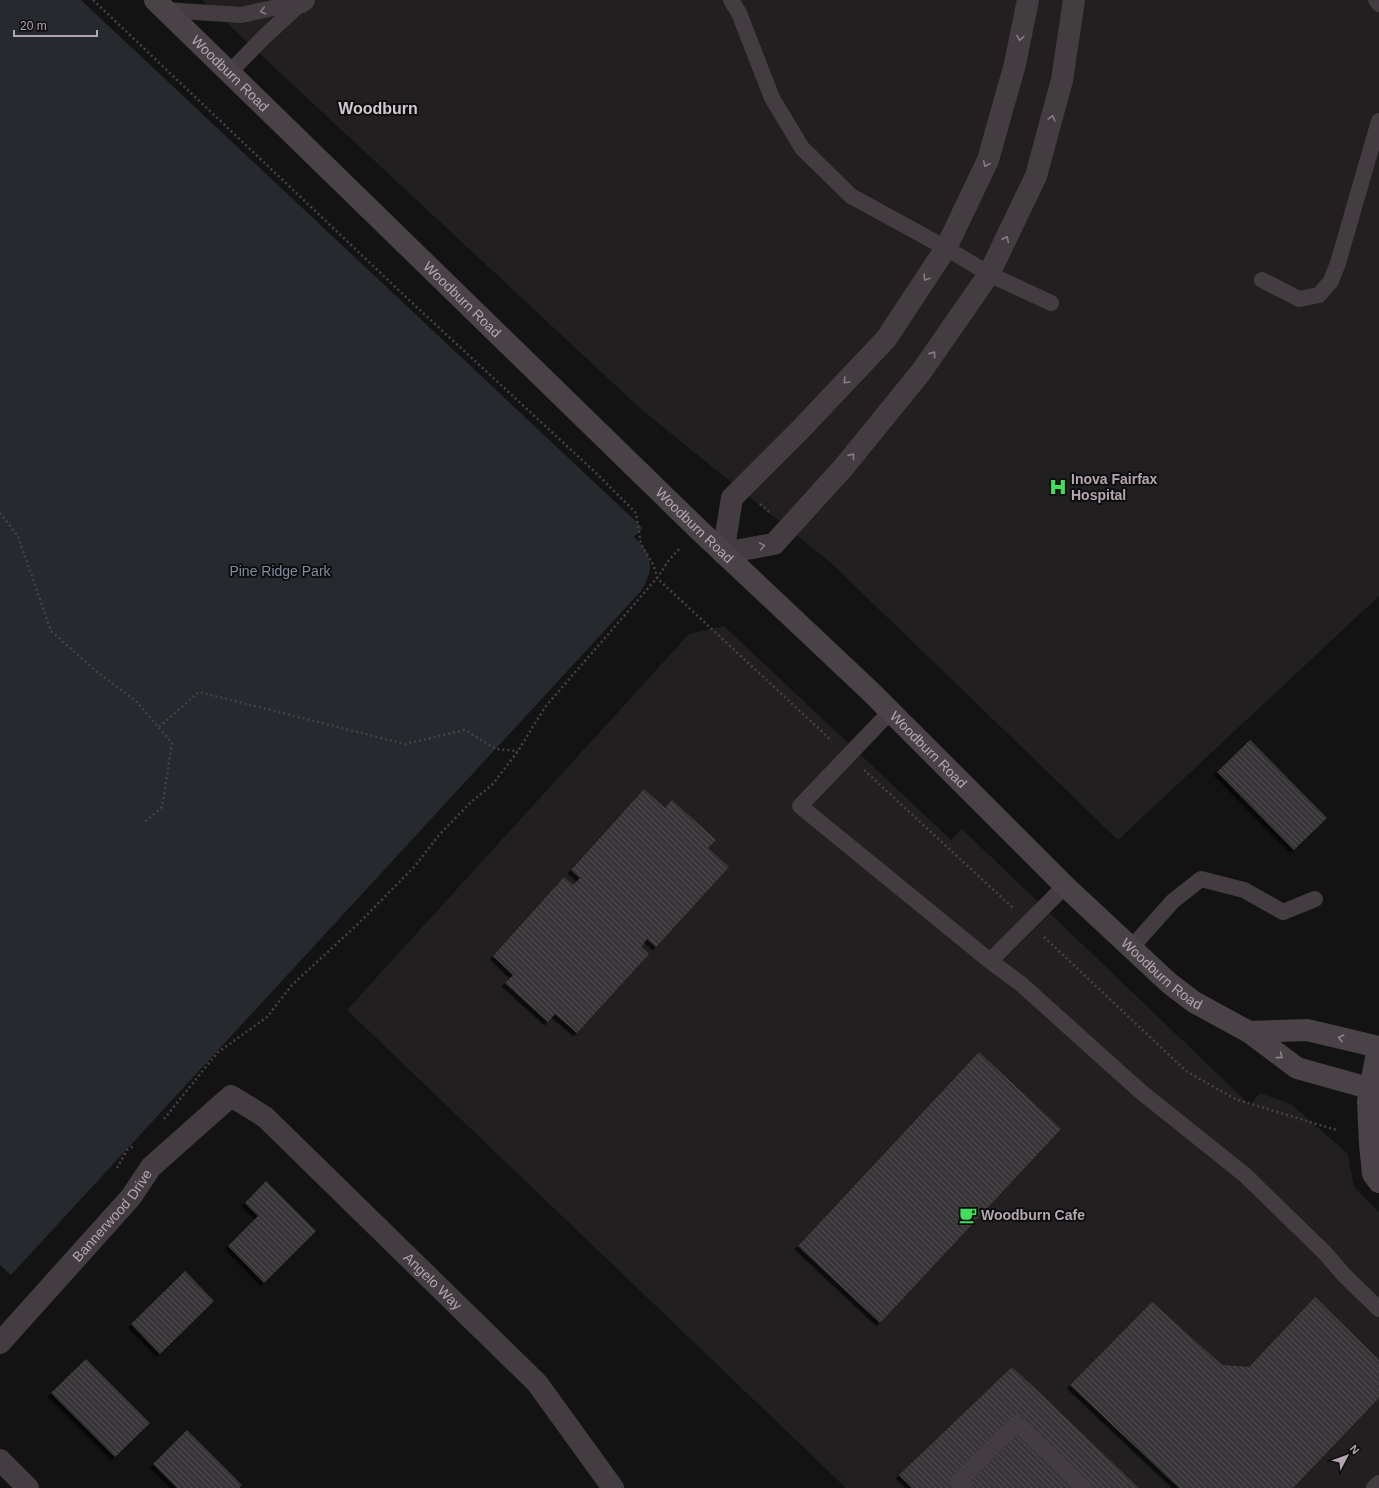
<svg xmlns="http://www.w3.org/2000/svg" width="1379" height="1488" viewBox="0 0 1379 1488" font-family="Arial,sans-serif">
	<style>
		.built { fill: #211f20 }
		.green { fill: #26292e }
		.building { fill: url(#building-back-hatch); filter: url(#shadow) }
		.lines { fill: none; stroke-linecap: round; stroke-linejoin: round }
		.path { stroke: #474146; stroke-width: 2.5; stroke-dasharray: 2 3; stroke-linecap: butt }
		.lane { stroke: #433d41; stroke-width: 16 }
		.street { stroke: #433d41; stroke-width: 22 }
		.secondary { stroke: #494347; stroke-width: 22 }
		.oneway { stroke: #877c84 }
		.oneway2 { stroke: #8f838c }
		.labels { text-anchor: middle; stroke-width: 4; stroke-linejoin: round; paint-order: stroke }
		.street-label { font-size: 14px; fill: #b4a6b1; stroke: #0f0e0f }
		.poi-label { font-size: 14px; font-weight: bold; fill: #b4a6b1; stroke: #0f0e0f; text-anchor: start }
		.park-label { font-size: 14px; fill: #7f8c9d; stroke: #0f0e0f }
		.quarter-label { font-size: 16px; font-weight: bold; fill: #d0c7ce; stroke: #0f0e0f }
	</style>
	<defs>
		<pattern id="building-back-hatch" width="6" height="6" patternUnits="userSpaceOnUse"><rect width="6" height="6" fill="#393538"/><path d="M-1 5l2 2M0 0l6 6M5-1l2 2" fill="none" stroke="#534f52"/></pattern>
		<filter id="shadow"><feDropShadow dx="-3.5" dy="3.5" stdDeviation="0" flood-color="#0009"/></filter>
	</defs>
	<rect width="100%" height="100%" fill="#141314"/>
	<path class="built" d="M202,0h1177v596l-261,244 -287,-277 -189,-153z
		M724,626l227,214 11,-11 288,276 10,-12 31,11 57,50 6,33 25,25v276h-533l-499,-478 342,-376z"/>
	<path class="green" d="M0,0h81l562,528 -9,9c20,18 20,33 7,54l-630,684 -11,-10z"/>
	<path class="building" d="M1250,740l77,78 -33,32 -77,-78z
		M644,789l21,19 7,-8 44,40 -8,8 21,19 -73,80 -9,-8 -6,8 8,7 -72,79 -22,-19 -7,8 -43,-39 8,-8 -20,-19 71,-79 9,8 7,-7 -9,-8z
		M979,1052l82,77 -181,194 -82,-77z
		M266,1181l50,50 -52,52 -36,-37 30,-30 -13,-13z
		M185,1271l29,30 -54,53 -29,-30z
		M1315,1297l64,63v38l-86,90h-114l-109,-103 82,-83 70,63 27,2z
		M86,1359l64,64 -35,34 -64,-64z
		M1012,1367l30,28 97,93h-227l-13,-13z
		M187,1430l55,55 -3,3h-62l-24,-24z"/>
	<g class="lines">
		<path class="path" d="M93,0l315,299 187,173 41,41 5,31 13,22 3,12 175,163
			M760,504l9,8
			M0,513l18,23 33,95 46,41 40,30 35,41 -10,64 -17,15
			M159,727l40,-35 206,52 60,-14 31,19 22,2
			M864,770l149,138
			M1044,937l142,134 49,28 101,31
			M164,1119l53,-66 50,-36 25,-32 67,-62 56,-57 24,-31 32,-33 21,-17 26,-34 27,-44 112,-129 12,-18 12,-13
			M117,1168l10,-18 8,-5"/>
		<path class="lane" d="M731,0l8,13 33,85 30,50 49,48 95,52 43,26 62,29
			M1376,0l3,4
			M165,10l76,5 60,-13
			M229,73l35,-36 37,-34
			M1262,280l37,19 20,-4 12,-14 7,-18 41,-142
			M890,712l-90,94 190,155 31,23 119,107 105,84 80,78 19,22 35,34
			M1131,948l42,-47 28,-22 43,11 39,22 32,-13
			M990,961l75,-75
			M965,1488l-7,-6 59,-59 67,65
			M1374,1488l5,-5"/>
		<g class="street">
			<path d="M1028,0l-13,64 -27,96 -42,88 -60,91 -87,92 -67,67 -9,55 51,-9 69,-76 78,-96 68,-98 47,-98 26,-96 12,-80"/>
			<path d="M301,2l3,-2"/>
			<path id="s1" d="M0,1343l131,-146 20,-30 80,-71 34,21 272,266 76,105"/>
			<path d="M0,1460l28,28"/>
		</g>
		<g class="secondary">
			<path id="s2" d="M155,0l542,528 173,163 195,195 104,97 25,19 55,30 48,36 82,23"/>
			<path d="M1249,1032l58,-2 72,17"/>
			<path d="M1378,1047l-10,54 2,43 3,30 6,8"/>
		</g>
	</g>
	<defs><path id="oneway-chevron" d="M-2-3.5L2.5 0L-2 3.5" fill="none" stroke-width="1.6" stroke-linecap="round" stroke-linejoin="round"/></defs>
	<g class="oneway">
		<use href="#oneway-chevron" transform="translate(263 11) rotate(167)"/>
		<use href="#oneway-chevron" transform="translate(1020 38) rotate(101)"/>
		<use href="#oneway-chevron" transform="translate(1052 118) rotate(-75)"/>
		<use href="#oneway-chevron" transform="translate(986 164) rotate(114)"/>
		<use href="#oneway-chevron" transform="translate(1006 239) rotate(-65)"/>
		<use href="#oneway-chevron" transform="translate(926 278) rotate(123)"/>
		<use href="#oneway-chevron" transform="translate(933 354) rotate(-55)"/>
		<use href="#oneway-chevron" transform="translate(846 381) rotate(133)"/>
		<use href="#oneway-chevron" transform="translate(852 456) rotate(-51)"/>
		<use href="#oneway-chevron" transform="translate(762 546) rotate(-10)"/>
	</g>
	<g class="oneway2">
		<use href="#oneway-chevron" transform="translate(1341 1038) rotate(-167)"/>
		<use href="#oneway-chevron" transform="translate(1280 1056) rotate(37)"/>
	</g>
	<defs>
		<g id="hospital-bare" transform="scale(1.38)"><path d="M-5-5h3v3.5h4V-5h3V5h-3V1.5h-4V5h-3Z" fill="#41df5c" stroke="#0f0e0f" stroke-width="2.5" paint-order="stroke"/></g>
		<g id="cafe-bare" transform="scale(1.38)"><path d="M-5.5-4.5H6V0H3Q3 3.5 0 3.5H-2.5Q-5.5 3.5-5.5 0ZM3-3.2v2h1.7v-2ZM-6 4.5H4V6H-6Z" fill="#41df5c" stroke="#0f0e0f" stroke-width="2.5" paint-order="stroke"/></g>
	</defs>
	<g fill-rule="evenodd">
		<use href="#hospital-bare" x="1058" y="487"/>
		<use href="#cafe-bare" x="968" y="1215"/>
	</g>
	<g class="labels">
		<g class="street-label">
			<text dy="5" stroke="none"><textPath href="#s2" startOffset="105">Woodburn Road</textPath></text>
			<text dy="5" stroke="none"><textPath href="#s2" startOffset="429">Woodburn Road</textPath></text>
			<text dy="5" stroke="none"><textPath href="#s2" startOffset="753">Woodburn Road</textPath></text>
			<text dy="5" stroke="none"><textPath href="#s2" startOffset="1077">Woodburn Road</textPath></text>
			<text dy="5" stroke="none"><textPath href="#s2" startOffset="1401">Woodburn Road</textPath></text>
			<text dy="5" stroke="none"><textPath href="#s1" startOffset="170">Bannerwood Drive</textPath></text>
			<text dy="5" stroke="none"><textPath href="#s1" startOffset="614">Angelo Way</textPath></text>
		</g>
		<g class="poi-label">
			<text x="1071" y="484">Inova Fairfax<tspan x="1071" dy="16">Hospital</tspan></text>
			<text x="981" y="1220">Woodburn Cafe</text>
		</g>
		<g class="park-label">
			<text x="280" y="576">Pine Ridge Park</text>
		</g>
		<g class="quarter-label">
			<text x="378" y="114">Woodburn</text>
		</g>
	</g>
	<g transform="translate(1347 1456) rotate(49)" stroke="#0f0e0f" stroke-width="3" paint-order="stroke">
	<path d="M0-3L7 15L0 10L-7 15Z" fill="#b4a6b1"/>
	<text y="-6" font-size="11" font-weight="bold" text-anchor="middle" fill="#b4a6b1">N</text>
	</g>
	<path d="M14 30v6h83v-6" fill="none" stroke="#b4a6b1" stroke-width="2"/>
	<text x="20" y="30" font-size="12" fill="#b4a6b1" stroke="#0f0e0f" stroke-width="3" paint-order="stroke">20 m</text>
</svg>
